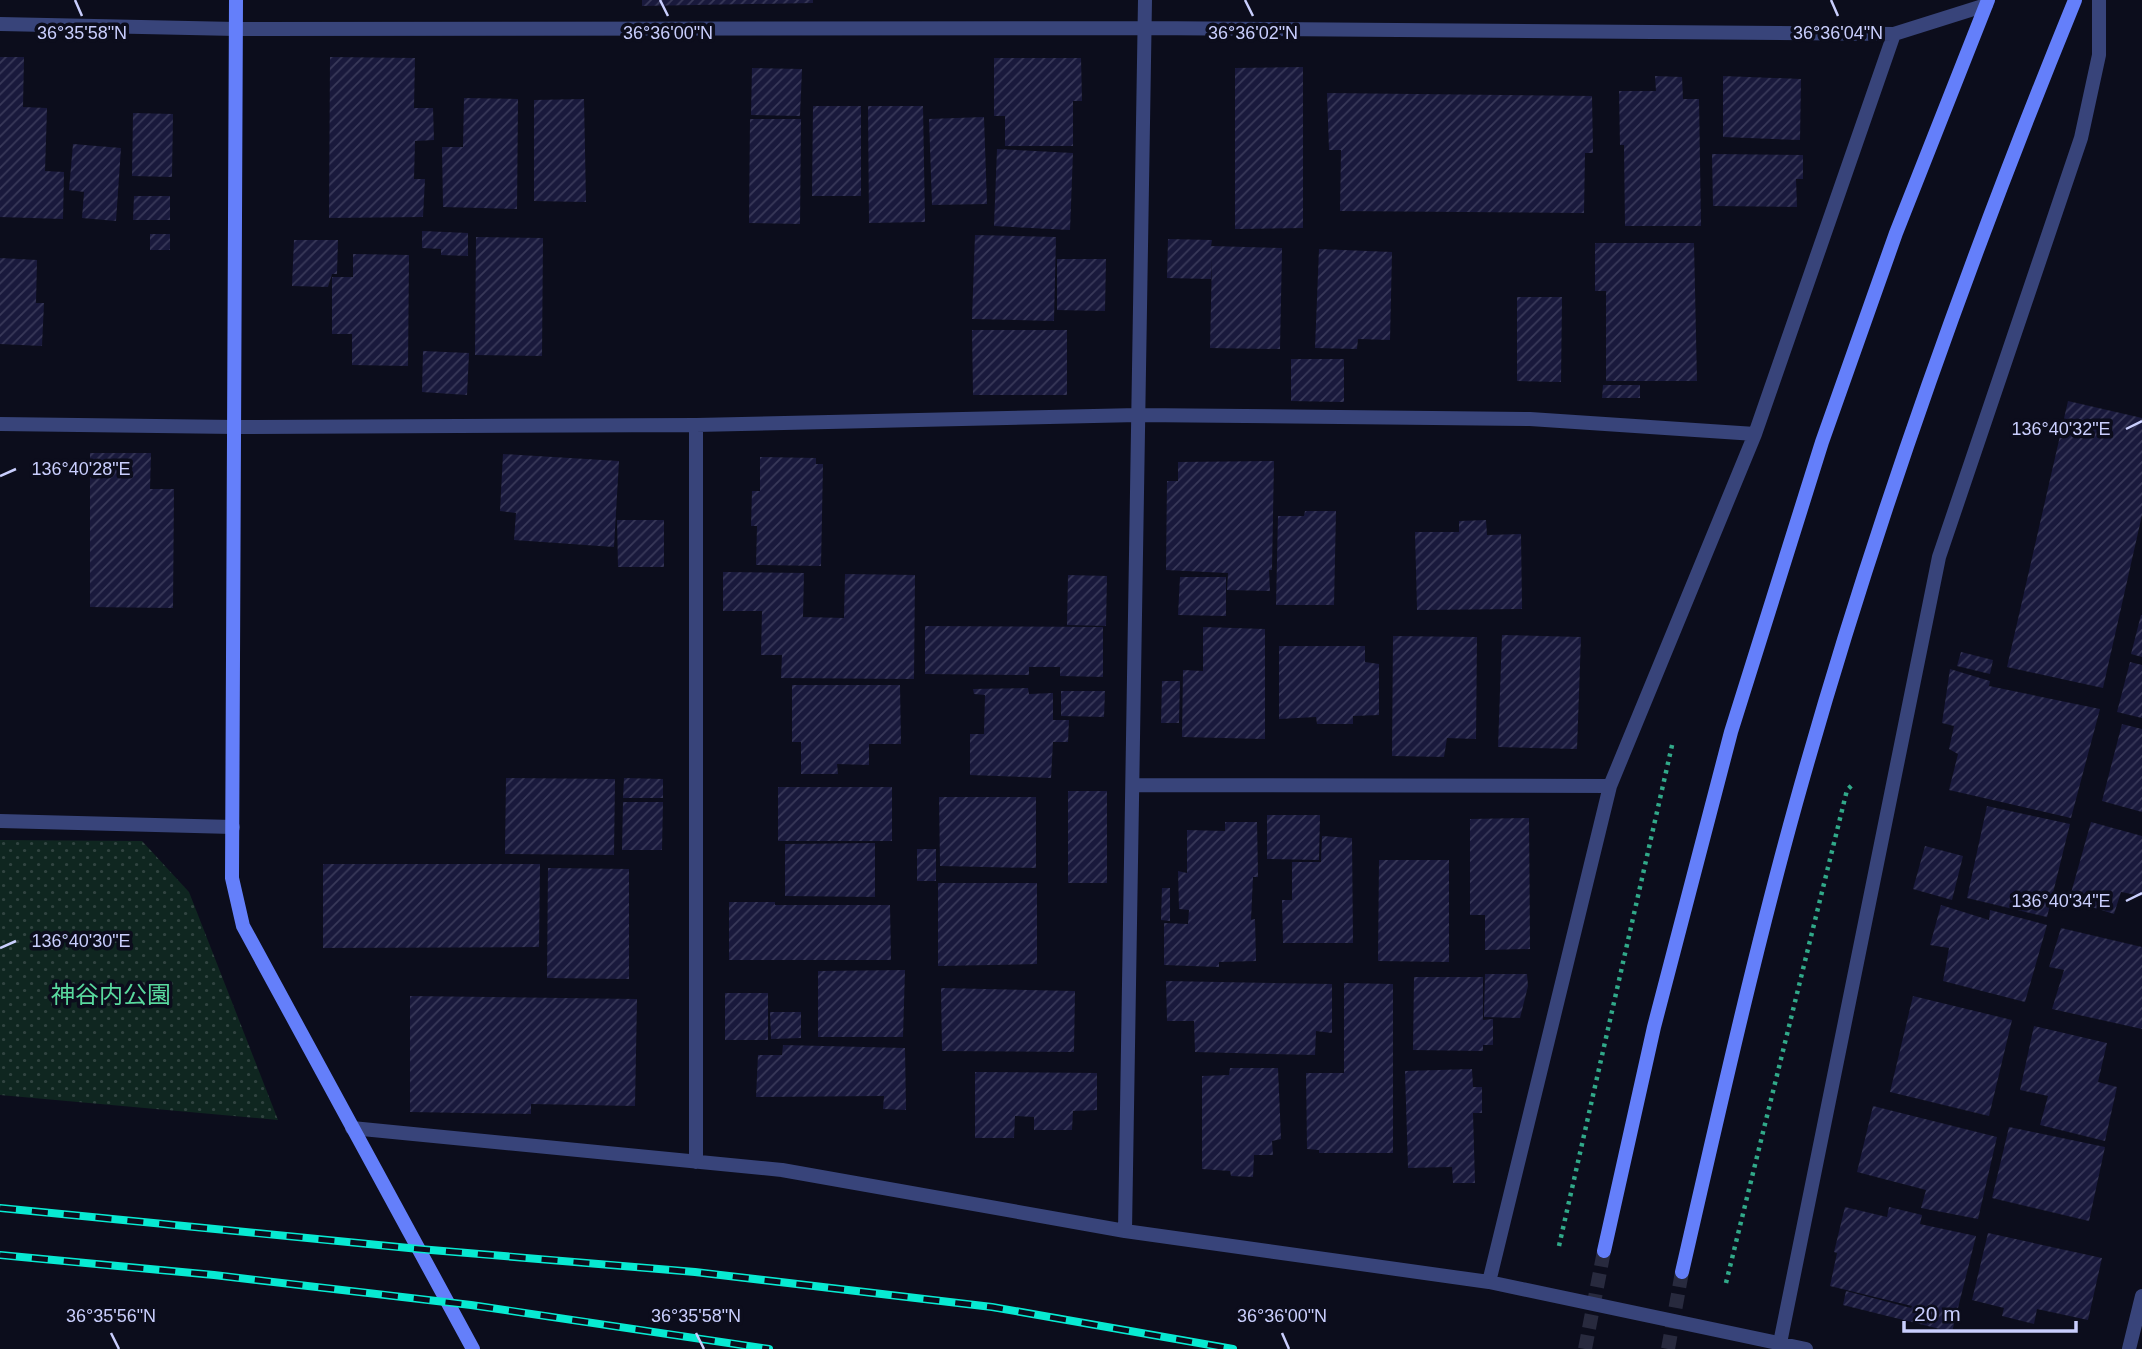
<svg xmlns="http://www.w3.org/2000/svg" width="2142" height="1349" viewBox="0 0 2142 1349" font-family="Helvetica,'Noto Sans JP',sans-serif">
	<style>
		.park { fill: url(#park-dots) }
		.building { fill: url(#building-hatch) }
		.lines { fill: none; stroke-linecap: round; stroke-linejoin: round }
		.secondary-tunnel { stroke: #282a3e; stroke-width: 14; stroke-dasharray: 14 7; stroke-linecap: butt }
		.path { stroke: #31a989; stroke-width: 4.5; stroke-dasharray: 3.5 5; stroke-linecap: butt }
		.street { stroke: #38447a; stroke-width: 14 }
		.secondary { stroke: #647ffa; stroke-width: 14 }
		.rail-casing { stroke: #08ead2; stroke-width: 8 }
		.rail { stroke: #0c0d1c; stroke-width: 5; stroke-dasharray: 16; stroke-linecap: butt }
		.ticks { fill: none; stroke: #c9cefd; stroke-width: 2.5 }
		.labels { text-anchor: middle; stroke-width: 7; stroke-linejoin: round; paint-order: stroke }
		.park-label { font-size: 24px; fill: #59d99e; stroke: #0c0d1c }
		.ticks-label { font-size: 18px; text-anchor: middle; fill: #c9cefd; stroke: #0c0d1c; stroke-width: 7; stroke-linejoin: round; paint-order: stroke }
	</style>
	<defs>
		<pattern id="park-dots" width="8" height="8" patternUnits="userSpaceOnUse" patternTransform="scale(1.75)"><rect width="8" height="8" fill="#0f2620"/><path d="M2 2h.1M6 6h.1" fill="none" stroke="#314441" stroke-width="1.8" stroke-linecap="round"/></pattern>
		<pattern id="building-hatch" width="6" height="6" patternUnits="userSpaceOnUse" patternTransform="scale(1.75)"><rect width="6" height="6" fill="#19193c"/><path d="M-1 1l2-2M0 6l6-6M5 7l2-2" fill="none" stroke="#393959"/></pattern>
	</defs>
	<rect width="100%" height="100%" fill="#0c0d1c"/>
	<path class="park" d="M0,840l142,1 47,51 89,228 -278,-25z"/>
	<path class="building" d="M642,0h171v3l-171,3z
		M0,57h24l-1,50 24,1 -2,63 19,1 -1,47 -63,-2z
		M330,57l85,1 -1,50h19l1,32 -19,1 -1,38h11l-2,38 -94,1z
		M994,58h87l1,43h-9v45h-68v-30h-11z
		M1303,67v161l-68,1v-161z
		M752,68l50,1 -2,47 -49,-1z
		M1655,76l27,1 1,22h16l2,127h-76l-1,-81h-4l-1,-54h37z
		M1723,76l78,3 -1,61 -77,-3z
		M1327,93l265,3 1,57h-8l-1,60 -244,-2 1,-61h-12z
		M464,98l54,1 -1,110 -74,-2 -1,-60h21z
		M584,99l2,103 -52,-1v-101z
		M813,106h48v90h-49z
		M868,106h55l2,116 -56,1z
		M133,113l40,1 -1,63 -40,-1z
		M984,117l3,87 -55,1 -3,-86z
		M750,119h51l-1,105 -51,-1z
		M73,144l48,4 -5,73 -34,-3 2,-26 -15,-2z
		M997,149l76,4 -3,77 -76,-4z
		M1712,154l91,1v24h-7l1,28 -84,-1z
		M134,196h36v24h-37z
		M422,231l46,2v23l-27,-1v-6l-19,-1z
		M150,234h20v16h-20z
		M975,235l81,2 -2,84 -82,-2z
		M476,237l67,1 -1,118 -67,-1z
		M1168,239l44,1 -1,6 71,2 -2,101 -70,-1 2,-90 -1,21 -44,-1z
		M294,240h44l-1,34h-5l-4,13 -36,-1z
		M1595,243h99l3,138h-91v-90h-11z
		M1319,249l73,3 -2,88 -32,-1 -1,10 -42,-1z
		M353,254l56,1 -1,111 -56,-1v-31h-20v-57h21z
		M0,258l37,2 -1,43h8l-2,43 -42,-2z
		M1057,259h49l-1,52 -48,-1z
		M1517,297h45l-1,85 -44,-1z
		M972,330h95v65h-94z
		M423,351l46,2 -2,42 -45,-3z
		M1291,359h53v43l-53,-1z
		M1603,385h37v13h-38z
		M2068,401l74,17v97l-39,173 -96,-21z
		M90,453h61l-1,36h24l-1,119 -83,-1z
		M503,454l116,7 -5,86 -100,-7 2,-27 -16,-2z
		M760,457l56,1v6h7l-2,102 -65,-1 1,-39h-6l1,-35h8z
		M1274,461l-2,109h-3l1,21 -43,-1 1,-17 -62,-3 1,-89h11v-19z
		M1305,511h31l-2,94h-58l2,-89h26z
		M617,520h47v47h-46z
		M1486,520l1,15 34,-1 1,75 -105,1 -2,-78h44v-11z
		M723,572l81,1 -1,44 41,1 1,-44 70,1 -1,104 -133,-1 1,-23h-21l1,-44h-39z
		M1068,575l39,1 -1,50 -39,-1z
		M1180,577h46v39l-48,-1z
		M2141,615h1v42l-11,-3z
		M925,626l178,1v50l-43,-1v-9h-31v8l-104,-1z
		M1203,627l62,2v110l-83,-2 1,-67 20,1z
		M1502,635l79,2 -4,112 -79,-2z
		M1393,636l84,1 -1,102 -29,-1 -3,19 -52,-1z
		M1279,646h86v16l14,2v51l-26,1v8h-36l-1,-7 -37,2z
		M1961,652l32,8 -3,14 -33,-8z
		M2130,662l12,3v53l-25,-6z
		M1950,669l40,12 -1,5 111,23 -29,109 -122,-28 9,-36 -9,-5 5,-23 -12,-3z
		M1162,681h18l-1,42h-18z
		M792,685h108l1,59h-32v21l-32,-1 1,10h-37v-32h-9z
		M1028,688l1,6 24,-1v27h16l-1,22h-15l-2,36 -81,-3v-41h14l1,-39 -11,-1 -1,-5z
		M1061,691h44l-1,26 -43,-1z
		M2122,724l20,5v83l-40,-11z
		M506,778l109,1 -1,76 -109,-1z
		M624,778l39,1v19h-40z
		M778,787h114v54h-114z
		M1068,791h39v92h-39z
		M939,797h97v71l-96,-2z
		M623,802h40l-1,48h-40z
		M1987,806l83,18 -23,93 -80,-19z
		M1267,815h53l-1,45 -52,-1z
		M1529,818l1,131 -45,1v-35h-15v-96z
		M1225,822h32l1,55h-5l-2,43 4,-1 1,42 -37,1v5l-55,-2v-42l24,1 1,-14 -10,-1 -1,-38 9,2v-43l38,1z
		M2091,822l51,14v60l-21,-4 -7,22 -45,-14z
		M1322,836l30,2 1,105h-70l-1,-43h10v-38h29z
		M875,843v54l-90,-1v-52z
		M1925,846l38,10 -11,44 -39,-11z
		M917,849h19v32h-19z
		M1379,860h70v102l-71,-1z
		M323,864h217l-1,83 -216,1z
		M548,868l81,1v110l-82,-1z
		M938,883h99v81l-99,2z
		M1162,888h8v33l-9,-1z
		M729,902h46v3h115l1,55h-162z
		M1941,905l48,15 1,-10 57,15 -22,77 -82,-21 6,-33 -19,-3z
		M2061,928l81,19v82l-90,-20 12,-39 -15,-3z
		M905,970l-2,67h-85v-66z
		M1485,974h42l1,12 -8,32 -36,-1z
		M1414,977h69v43l10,-1v26h-10v6l-70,-1z
		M1166,981l166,3v49l-16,-2 -1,24 -120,-3 -1,-31h-27z
		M1344,983l49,1v169h-74v-3l-12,-1 -1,-76h38z
		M941,988l134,3 -1,61 -132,-1z
		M725,993h43v47h-43z
		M410,996l227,3 -2,107 -104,-2v10l-121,-2z
		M1913,996l99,24 -23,96 -99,-24z
		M770,1012h31v26l-30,1z
		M2034,1026l73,17 -9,39 19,5 -12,54 -65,-16 8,-29 -28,-6z
		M783,1045l122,3 1,62 -23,-1 1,-13 -128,1 2,-42h24z
		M1230,1068h48l3,71 -9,2 1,14h-19l-1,22 -22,-1 -1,-5 -28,-2v-93l27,-1z
		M1472,1069l1,18h9v26h-9l2,70h-22l-1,-16 -44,1 -3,-97z
		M975,1072l122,1v37l-24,1 -1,19h-38v-13l-19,-1 -1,22h-39z
		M1873,1106l124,31 -19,82 -57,-11 5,-18 -69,-18z
		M2009,1127l96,20 -16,74 -97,-23z
		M1845,1207l42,10 2,-10 33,8 -2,9 56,12 -24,96 -109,-27 3,-14 65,17 1,-2 -82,-20 7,-33 -3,-1z
		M1988,1233l114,25 -14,62 -51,-11 -3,15 -32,-8 2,-8 -32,-8z"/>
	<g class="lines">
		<path class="secondary-tunnel" d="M1585,1349l19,-98
			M1668,1349l14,-77"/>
		<path class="path" d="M1559,1246l114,-505
			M1726,1283l121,-493 6,-6"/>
		<path class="street" d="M0,24l236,5 909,-1 749,6 92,-29
			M0,424l235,3 461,-2 442,-10 392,4 225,15
			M696,425v737
			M1133,785l477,1
			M0,821l233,6
			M352,1128l430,42 343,61 364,51 317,67
			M1125,1231l20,-1231
			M1489,1282l121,-496 145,-352 139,-400
			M1780,1343l159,-786 142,-419 18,-83v-55
			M2129,1349l13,-53"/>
		<path class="secondary" d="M236,0l-4,878 11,48 230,423
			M1604,1251l50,-224 77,-295 91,-290 74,-209 92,-233
			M1682,1272c36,-157 71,-314 114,-469 76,-273 172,-541 279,-803"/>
		<g class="rail-casing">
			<path id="rail" d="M0,1208l419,41 276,23 297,35 241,42
				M0,1255l214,20 257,30 298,44"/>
		</g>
		<use href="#rail" class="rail"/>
	</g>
	<path class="ticks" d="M75,0l7,16M660,0l8,16M1245,0l8,16M1831,0l7,16M2126,429l16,-8M0,476l16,-7M2126,901l16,-8M0,948l16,-7M111,1333l8,16M696,1333l8,16M1282,1333l7,16"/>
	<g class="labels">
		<g class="park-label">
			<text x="111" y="1003">神谷内公園</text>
		</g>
	</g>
	<g class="ticks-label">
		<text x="82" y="39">36°35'58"N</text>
		<text x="668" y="39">36°36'00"N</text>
		<text x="1253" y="39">36°36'02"N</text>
		<text x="1838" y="39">36°36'04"N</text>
		<text x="2061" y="435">136°40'32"E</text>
		<text x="81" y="475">136°40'28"E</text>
		<text x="2061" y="907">136°40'34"E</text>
		<text x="81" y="947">136°40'30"E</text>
		<text x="111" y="1322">36°35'56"N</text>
		<text x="696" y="1322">36°35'58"N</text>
		<text x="1282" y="1322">36°36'00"N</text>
	</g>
	<path d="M1904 1321v10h172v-10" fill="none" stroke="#c9cefd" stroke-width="3.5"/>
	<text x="1914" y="1321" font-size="21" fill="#c9cefd" stroke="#0c0d1c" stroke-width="5" paint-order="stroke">20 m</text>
</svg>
